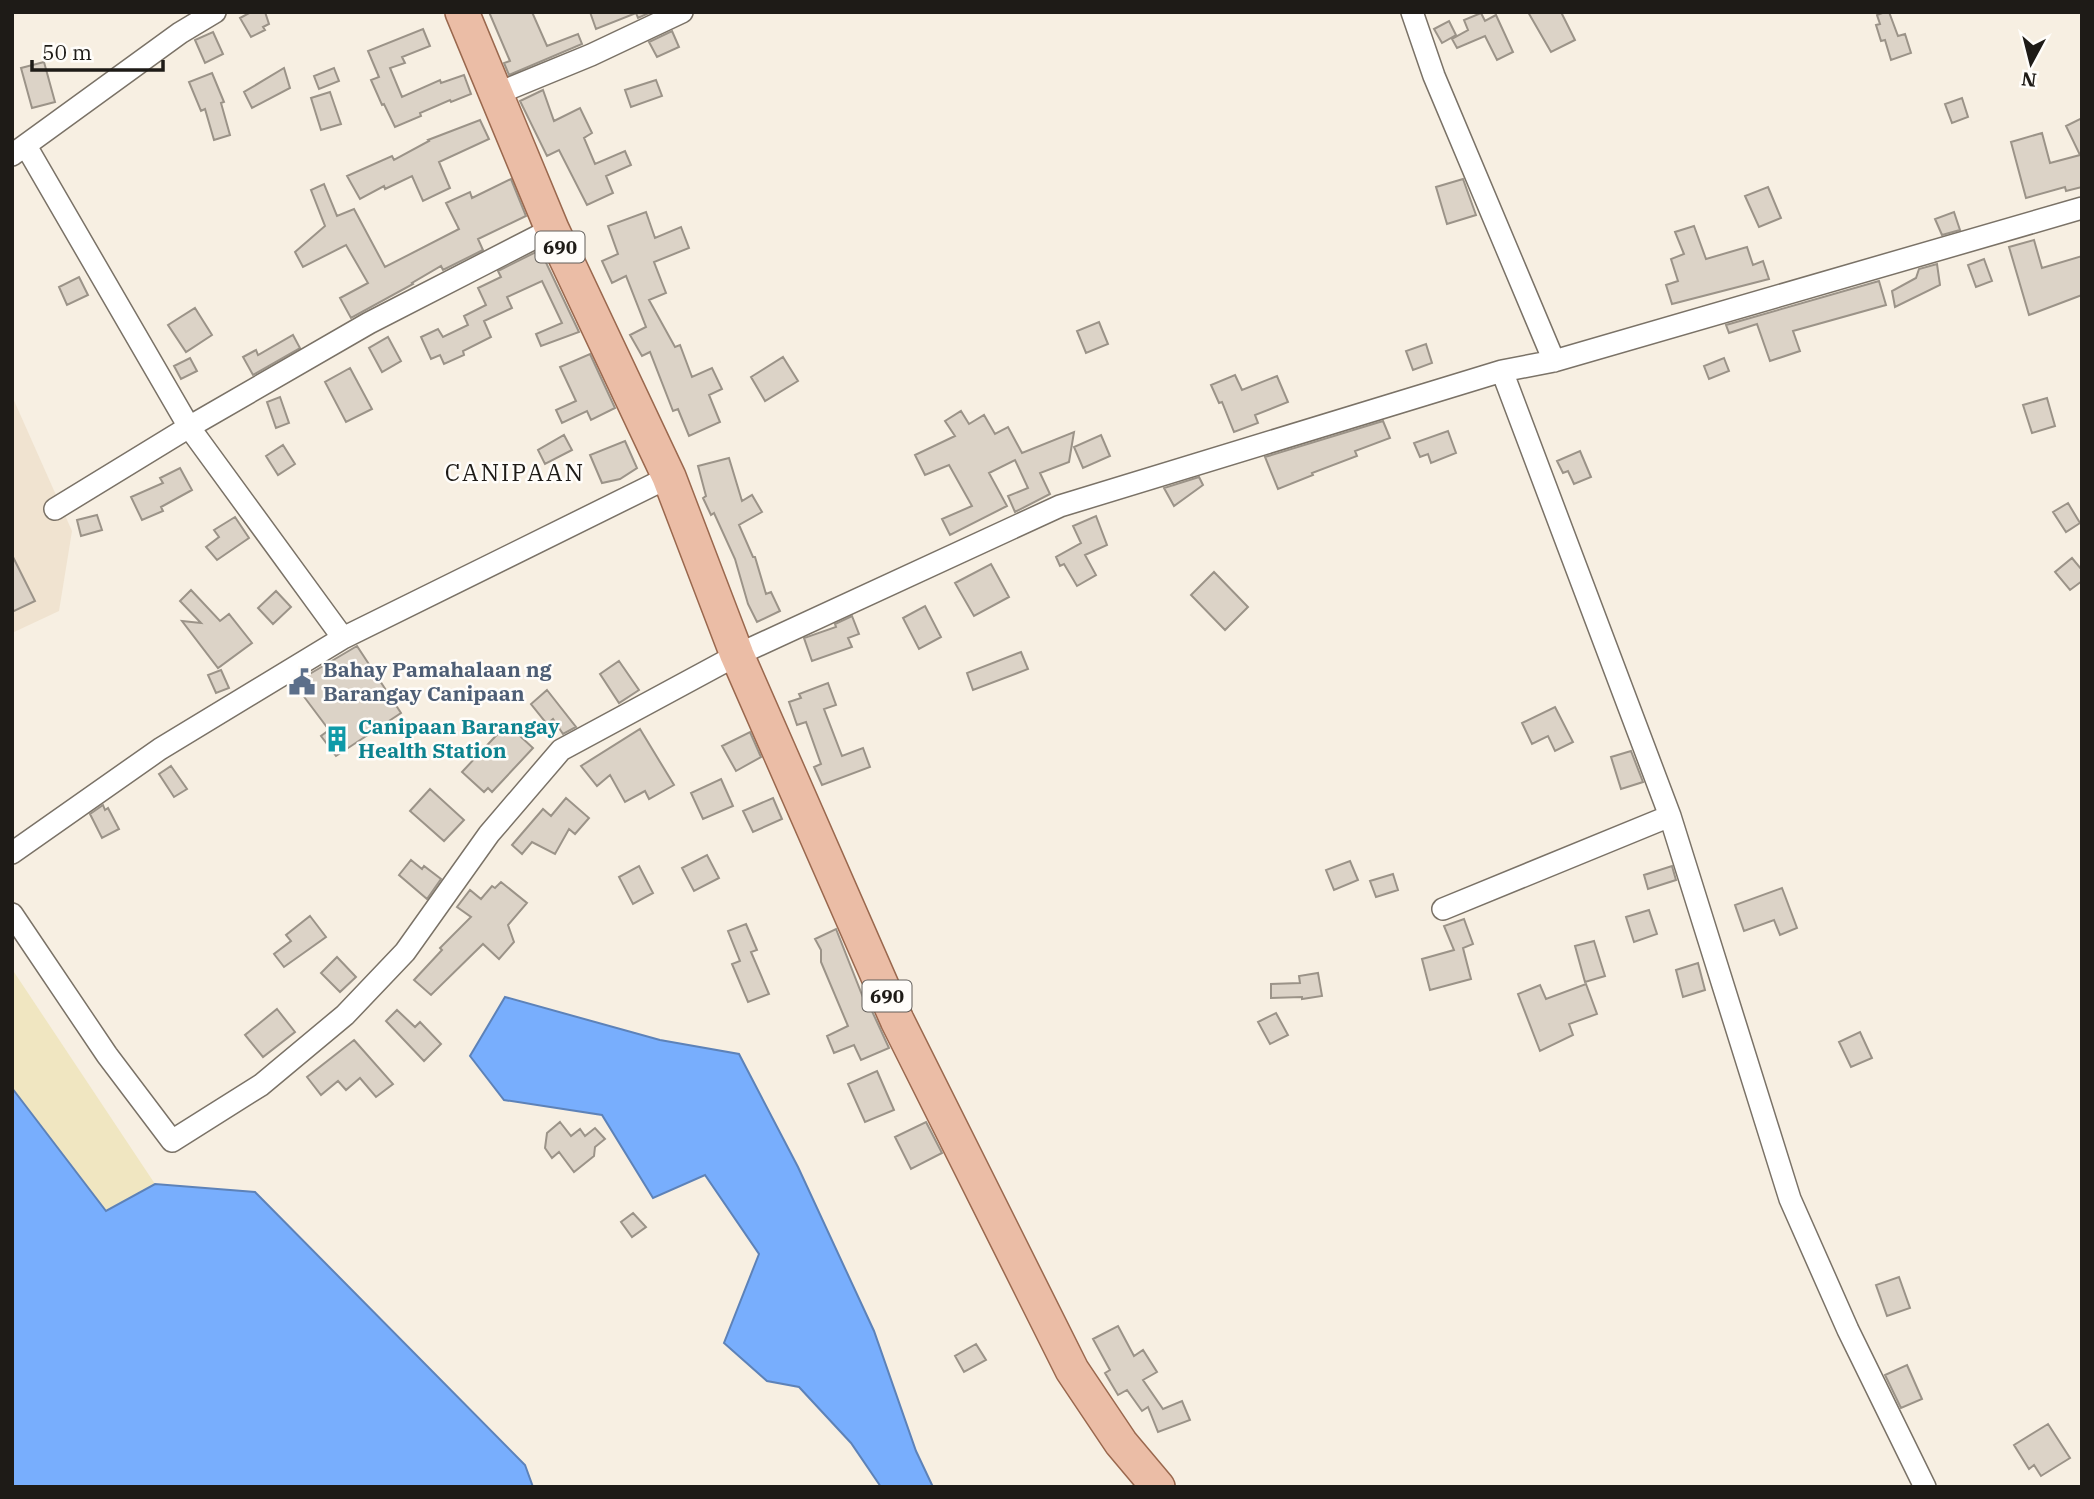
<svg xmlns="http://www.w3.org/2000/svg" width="2094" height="1499" viewBox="0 0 2094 1499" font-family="'IBM Plex Serif',serif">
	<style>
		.built { fill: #f0e3d0 }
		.sand { fill: #f0e6c1 }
		.water { fill: #78aefd; stroke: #5d82b8; stroke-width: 2 }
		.building { fill: #dcd3c7; stroke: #9b9388; stroke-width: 2 }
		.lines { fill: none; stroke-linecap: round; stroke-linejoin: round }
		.minor-casing { stroke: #7a7267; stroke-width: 24 }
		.primary-casing { stroke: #9a684e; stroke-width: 36 }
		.minor { stroke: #fff; stroke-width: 21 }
		.primary { stroke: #ebbda6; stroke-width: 33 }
		.labels { text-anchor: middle; stroke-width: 5; stroke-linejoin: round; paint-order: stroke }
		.shield { fill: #fffdfa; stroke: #625f5b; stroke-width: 2 }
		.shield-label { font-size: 19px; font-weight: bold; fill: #1e1b17 }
		.service-label { font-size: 21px; font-weight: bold; fill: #4e5e75; stroke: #fffdfa; text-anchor: start }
		.culture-label { font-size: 21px; font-weight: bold; fill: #0d838f; stroke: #fffdfa; text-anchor: start }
		.quarter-label { font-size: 24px; letter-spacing: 2px; fill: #1e1b17; stroke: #fffdfa }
	</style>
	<rect width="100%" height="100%" fill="#f7efe2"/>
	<path class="built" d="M12,396l60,135 -13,80 -47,22z"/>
	<path class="sand" d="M12,969l143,215 -49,27 -94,-123z"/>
	<path class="water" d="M505,997l155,43 79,14 59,113 76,164 42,120 17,36h-52l-30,-44 -52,-56 -32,-6 -43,-38 35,-89 -54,-79 -52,23 -51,-83 -98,-15 -34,-44z
		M12,1088l94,123 49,-27 100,8 270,273 8,22h-521z"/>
	<path class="building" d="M251,12h14l4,12 -6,3 2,3 -14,7 -11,-19z
		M489,12h43l15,34 31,-12 4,10 -73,31 -5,-12 6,-2z
		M590,12h61l-13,6 -2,-5 -40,16z
		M1528,12h33l14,28 -24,12z
		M1885,12h4l9,24 7,-2 6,19 -20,7 -6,-20 -4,1 -5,-16 4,-1 -3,-9z
		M1481,13l4,8 11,-6 17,37 -16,8 -12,-24 -28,12 -5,-9 16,-9 -4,-10z
		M1449,21l7,14 -14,8 -8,-14z
		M423,29l7,17 -28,11 3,6 -15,5 12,29 38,-17 1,3 23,-8 7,19 -20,8 -1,-2 -30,13 1,3 -26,11 -11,-23 -2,1 -11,-25 8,-3 -11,-26z
		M672,31l7,16 -22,10 -8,-15z
		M213,32l10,22 -18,9 -10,-23z
		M44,62l11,40 -23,6 -11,-40z
		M284,68l6,20 -38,20 -8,-16z
		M334,68l5,13 -20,8 -5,-13z
		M212,73l12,29 -3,1 9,32 -16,5 -9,-31 -4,2 -12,-29z
		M656,80l6,16 -31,11 -6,-17z
		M543,90l11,31 26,-13 12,25 -8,5 11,26 30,-13 6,14 -25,11 7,17 -26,12 -28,-55 -12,6 -27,-55z
		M330,92l11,32 -20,6 -10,-32z
		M1962,98l6,19 -16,6 -7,-19z
		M2082,118v69l-16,4 -1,-4 -39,11 -15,-56 31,-9 8,30 30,-8 -14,-29z
		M480,120l9,19 -50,23 11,26 -27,13 -11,-25 -27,13 -1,-3 -24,13 -13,-23 45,-20 2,4 35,-19 -1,-1z
		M511,179l15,37 -48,23 5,11 -40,20 -2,-4 -29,17 1,1 -62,34 -11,-20 28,-15 -22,-38 -43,22 -8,-15 30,-26 -14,-36 13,-6 13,32 17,-7 31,58 74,-38 -13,-26 24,-11 2,6z
		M1463,179l13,36 -29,9 -11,-37z
		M1768,187l13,31 -22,9 -14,-31z
		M646,212l9,26 26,-11 8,21 -35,14 12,31 -17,7 26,47 5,-2 12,32 20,-9 10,21 -13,6 11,27 -31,14 -11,-27 -5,2 -23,-59 -8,4 -12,-21 16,-8 -20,-51 -14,7 -10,-22 16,-7 -10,-28z
		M1954,212l6,18 -18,5 -7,-16z
		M1694,226l12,33 41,-12 6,18 10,-4 6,18 -97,25 -6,-19 12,-4 -7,-22 13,-5 -9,-22z
		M2034,240l8,28 40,-12v39l-53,20 -20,-68z
		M540,250l39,82 -38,14 -5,-12 26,-11 -20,-42 -35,16 5,11 -28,13 7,16 -28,14 1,4 -20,9 -4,-9 -9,4 -10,-22 17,-8 5,8 25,-12 -4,-9 22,-11 -8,-17 23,-11 -3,-6z
		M1984,259l8,22 -16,6 -8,-22z
		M1937,264l3,21 -45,22 -3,-16 24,-13 3,-9z
		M79,277l9,18 -21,10 -8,-18z
		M1879,281l7,24 -93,26 7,20 -30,10 -13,-37 -28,9 -3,-8z
		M195,308l17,27 -26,17 -18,-27z
		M1099,322l9,22 -22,9 -9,-22z
		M293,335l7,13 -47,27 -10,-18 13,-7 2,5z
		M388,337l13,24 -19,11 -13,-24z
		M1426,344l6,19 -19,7 -7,-19z
		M590,354l25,54 -24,12 -4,-9 -25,12 -6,-13 20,-9 -16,-34z
		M783,357l15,24 -33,20 -14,-24z
		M190,358l7,13 -16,8 -7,-13z
		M1724,358l5,13 -20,8 -5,-13z
		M350,368l22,41 -26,13 -21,-40z
		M1235,375l7,15 35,-14 11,26 -33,13 3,8 -24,9 -12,-30 -3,1 -8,-18z
		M280,397l9,26 -13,5 -9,-26z
		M2047,398l8,28 -23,7 -9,-28z
		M961,411l8,13 15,-9 11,19 13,-7 14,26 52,-21 -5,30 -29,11 10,21 -35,18 -7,-16 20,-8 -13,-28 -26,13 18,33 -57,29 -8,-16 30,-13 -23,-41 -24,10 -10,-20 40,-19 -10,-15z
		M1383,421l7,17 -35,13 2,5 -45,17 1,2 -35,14 -13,-32z
		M1448,431l8,22 -25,10 -3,-9 -8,3 -6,-14z
		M564,435l8,15 -27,14 -7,-14z
		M1101,435l9,21 -27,12 -9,-21z
		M625,441l12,27 -17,11 -18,4 -12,-28z
		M283,445l12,19 -17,11 -12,-19z
		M1580,451l11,26 -17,7 -6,-13 -5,2 -6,-12z
		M729,458l13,43 10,-6 10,17 -23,13 14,32h2l11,37 5,-2 9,19 -23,11 -9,-18 -13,-45 -21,-46 -3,2 -8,-17 3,-2 -8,-30z
		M180,468l12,22 -31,17 2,4 -21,9 -11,-23 32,-14 -3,-5z
		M1199,477l4,8 -29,21 -10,-18z
		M2068,503l12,20 -14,9 -13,-20z
		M97,515l5,15 -21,6 -4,-16z
		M1096,516l11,29 -22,10 11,20 -19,11 -13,-22 -4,2 -4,-9 25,-14 -8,-17z
		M235,517l14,21 -32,22 -11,-13 13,-10 -5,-7z
		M12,555l23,46 -23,11z
		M2072,558l10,12v11l-12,9 -15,-18z
		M991,564l18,33 -35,19 -19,-33z
		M1214,572l34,35 -23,23 -34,-35z
		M191,590l29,31 9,-7 23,29 -34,25 -36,-47 19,2 -21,-22z
		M276,591l15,16 -18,17 -15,-16z
		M925,606l16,31 -22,12 -16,-31z
		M852,616l7,18 -11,4 4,9 -40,14 -8,-23 32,-11 -1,-3z
		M357,646l44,67 -65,43 -15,-20 8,-6 -27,-36 -3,2 -8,-11z
		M1021,652l7,17 -55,21 -6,-17z
		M619,661l20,29 -20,13 -19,-29z
		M221,670l8,18 -13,5 -8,-18z
		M828,683l8,22 -12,4 18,47 21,-8 7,19 -48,18 -8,-18 7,-3 -15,-42 -9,3 -8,-23 12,-4 -2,-4z
		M547,690l29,37 -13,7 -10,-15 -6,5 -16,-20z
		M1555,707l18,35 -18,9 -7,-15 -16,8 -10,-21z
		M507,724l26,24 -41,44 -4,-4 -4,4 -22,-20z
		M640,729l34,56 -25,14 -4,-8 -20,11 -15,-27 -13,11 -16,-20z
		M750,732l11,25 -25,14 -14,-25z
		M1631,751l12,31 -22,7 -10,-32z
		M171,766l16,23 -13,8 -15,-23z
		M721,779l12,27 -30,13 -12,-26z
		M430,789l34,31 -20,21 -34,-30z
		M566,798l23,20 -14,16 -6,-5 -14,25 -23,-12 -10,12 -10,-9 31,-36 8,7z
		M773,798l9,21 -29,13 -10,-21z
		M103,805l2,5 3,-2 11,21 -17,9 -12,-24z
		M707,855l12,23 -25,13 -12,-23z
		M411,860l11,9 2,-3 17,13 -14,20 -28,-24z
		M1350,861l8,19 -24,10 -8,-20z
		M639,866l14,27 -20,11 -14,-27z
		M1672,866l4,14 -28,9 -4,-14z
		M1393,874l5,16 -22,7 -6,-16z
		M501,882l26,21 -19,22 6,17 -15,17 -16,-15 -52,51 -17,-15 28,-30 -2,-2 31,-31 -14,-10 13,-17 11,9 11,-13 3,2z
		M1782,888l15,40 -17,7 -6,-15 -30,11 -9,-26z
		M1649,910l8,24 -23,8 -8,-25z
		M310,916l16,21 -42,30 -10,-13 17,-13 -5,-6z
		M1464,919l9,25 -10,4 8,31 -41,11 -8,-31 32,-9 -10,-24z
		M746,924l11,26 -6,2 18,42 -21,8 -16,-38 8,-3 -12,-30z
		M836,929l32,81 3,-1 18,39 -28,12 -7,-15 -20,8 -7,-17 21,-10 -27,-64v-12l-6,-11z
		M1594,941l11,35 -20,6 -10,-36z
		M337,957l19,20 -16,15 -19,-19z
		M1698,963l7,27 -22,7 -7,-27z
		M1318,973l4,23 -20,3v-2l-31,1v-14l29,-1 -1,-7z
		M1586,984l11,30 -28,10 4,11 -33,16 -22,-57 22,-9 6,14z
		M277,1009l18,23 -32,25 -18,-22z
		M397,1010l18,17 5,-5 21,22 -17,17 -38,-40z
		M1276,1013l12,22 -18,9 -12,-22z
		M1860,1032l12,26 -21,9 -12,-25z
		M354,1040l39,44 -17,13 -16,-19 -14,12 -8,-9 -17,14 -14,-18z
		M877,1071l17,39 -29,12 -17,-38z
		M560,1122l11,14 9,-7 5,7 10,-8 10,11 -10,8 -1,9 -20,16 -15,-20 -7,6 -7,-10 2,-15z
		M926,1122l16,31 -31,16 -16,-32z
		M633,1213l13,14 -14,10 -11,-15z
		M1899,1277l11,31 -23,8 -11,-31z
		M1118,1326l16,30 9,-6 14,22 -14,8 20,29 19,-8 8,19 -32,12 -10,-25 -6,4 -15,-21 -9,5 -13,-22 5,-3 -17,-31z
		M976,1344l10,16 -22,12 -9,-16z
		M1907,1365l15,34 -21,9 -16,-33z
		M2048,1424l22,34 -29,18 -7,-11 -5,4 -15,-24z"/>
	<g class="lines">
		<g class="minor-casing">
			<path id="minor" d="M1412,12l22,64 120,285
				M496,94l95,-39 91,-43
				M26,146l163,281 154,211
				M12,155l168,-122 35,-21
				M1502,371l168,445 120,383 58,131 77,157
				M55,509l134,-82 180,-104 183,-94
				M12,853l148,-104 183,-111 326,-161
				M1443,909l227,-93
				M12,914l95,141 65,86 89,-56 84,-70 60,-63 84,-118 72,-84 176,-95 323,-149 442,-135 52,-10 528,-153"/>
		</g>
		<g class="primary-casing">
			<path id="primary" d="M462,12l90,217 117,248 68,178 160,365 175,350 49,73 37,44"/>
		</g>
		<use href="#minor" class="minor"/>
		<use href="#primary" class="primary"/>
	</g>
	<defs>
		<g id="civic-bare" transform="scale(2.1)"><path d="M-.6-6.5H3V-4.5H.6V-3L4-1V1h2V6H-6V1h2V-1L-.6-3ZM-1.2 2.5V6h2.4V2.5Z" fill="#5c6f8a" stroke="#fffdfa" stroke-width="2.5" paint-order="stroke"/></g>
		<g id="building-bare" transform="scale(2.1)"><path d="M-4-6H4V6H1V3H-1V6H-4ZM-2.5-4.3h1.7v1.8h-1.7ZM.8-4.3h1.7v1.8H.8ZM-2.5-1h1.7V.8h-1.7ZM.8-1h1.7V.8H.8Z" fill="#0f9aa8" stroke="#fffdfa" stroke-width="2.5" paint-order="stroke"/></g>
	</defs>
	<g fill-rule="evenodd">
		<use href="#civic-bare" x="302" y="682"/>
		<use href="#building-bare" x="337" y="739"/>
	</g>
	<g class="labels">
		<g class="shield">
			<rect x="535.5" y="231.5" width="49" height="31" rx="5"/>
			<rect x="862.5" y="980.5" width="49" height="31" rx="5"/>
		</g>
		<g class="shield-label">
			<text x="560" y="254">690</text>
			<text x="887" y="1003">690</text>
		</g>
		<g class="service-label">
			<text x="323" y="677">Bahay Pamahalaan ng<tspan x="323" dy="24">Barangay Canipaan</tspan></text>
		</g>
		<g class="culture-label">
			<text x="358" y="734">Canipaan Barangay<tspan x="358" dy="24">Health Station</tspan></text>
		</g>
		<g class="quarter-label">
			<text x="515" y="481">CANIPAAN</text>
		</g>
	</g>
	<rect width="2094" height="1499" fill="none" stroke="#1e1b17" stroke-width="28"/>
	<g transform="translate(2031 63) rotate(187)" stroke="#fffdfa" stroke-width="5" paint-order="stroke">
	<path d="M0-5L12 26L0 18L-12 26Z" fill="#1e1b17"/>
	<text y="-10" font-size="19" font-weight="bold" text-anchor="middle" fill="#1e1b17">N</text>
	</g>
	<path d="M32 60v10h131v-10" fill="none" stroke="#1e1b17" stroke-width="3.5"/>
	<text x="42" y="60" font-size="21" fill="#1e1b17" stroke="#fffdfa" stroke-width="5" paint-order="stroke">50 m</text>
</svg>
